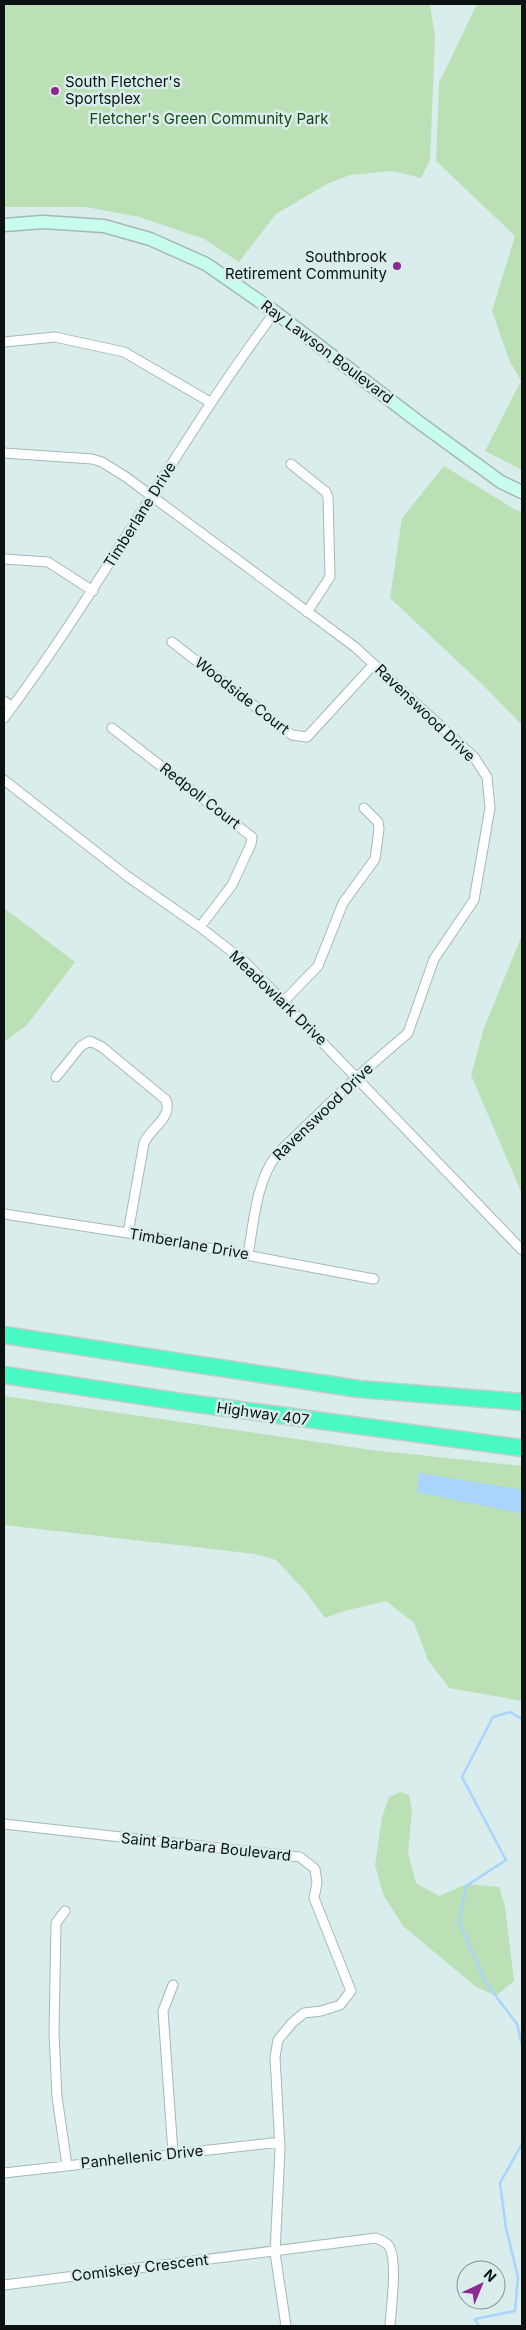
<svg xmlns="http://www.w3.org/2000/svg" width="526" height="2330" viewBox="0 0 526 2330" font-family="Inter,sans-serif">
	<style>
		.green { fill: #bce0b6 }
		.water { fill: #a8d4fe }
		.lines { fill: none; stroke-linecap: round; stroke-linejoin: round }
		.stream { stroke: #a8d4fe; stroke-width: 2.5 }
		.street-casing { stroke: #a5b8b8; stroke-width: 11 }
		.secondary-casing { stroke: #a5b8b8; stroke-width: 15 }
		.highway-casing { stroke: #cacbcb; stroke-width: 19 }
		.street { stroke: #fff; stroke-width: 9 }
		.secondary { stroke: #c8fded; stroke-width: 12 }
		.highway { stroke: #49f9c3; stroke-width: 16 }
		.poi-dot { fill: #8e298f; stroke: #d9edec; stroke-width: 2 }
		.labels { text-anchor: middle; stroke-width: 5; stroke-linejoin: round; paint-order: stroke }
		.poi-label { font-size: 15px; fill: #0c1212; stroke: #d9edec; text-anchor: start }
		.park-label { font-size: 15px; fill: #184811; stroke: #d9edec }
		.street-label { font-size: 15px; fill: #0c1212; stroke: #d9edec }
	</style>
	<rect width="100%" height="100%" fill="#d9edec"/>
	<path class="green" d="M4,4h426l5,33 -5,123 -9,18 -28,-7 -43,4 -23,9 -51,30 -37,48 -35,-23 -65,-22 -53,-10h-82z
		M477,4h45v466l-37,-19 36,-70 -12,-21 -17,-49 23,-75 -79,-75 3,-78z
		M444,466l70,43 8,3v213l-36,-37 -96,-90 12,-80z
		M4,908l71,54 -48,63 -23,17z
		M522,935v259l-51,-119 13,-47z
		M4,1396l368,54 150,16v235l-73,-13 -21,-28 -14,-37 -28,-22 -42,10 -19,7 -20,-27 -29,-31 -21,-6 -251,-29z
		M400,1792l9,3 3,16 -4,41 8,31 23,13 28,-12 32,3 6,19 9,75 -18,15 -20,-9 -73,-61 -20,-32 -8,-29 7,-48 7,-20z"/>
	<path class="water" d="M419,1473l99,16 4,3v19l-3,2 -102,-21z"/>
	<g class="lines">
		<path class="stream" d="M522,1719l-12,-7 -17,5 -31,60 44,83 -40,26 -7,36 27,61 31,41 5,21
			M479,2326l-4,-7 40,-8 3,-34 -12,-49 -6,-45 22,-39"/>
		<g class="street-casing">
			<path id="street" d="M4,342l51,-5 69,15 86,50
				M4,453l88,6 10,3 24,15 229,170 119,110 13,20 3,31 -16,92 -40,59 -26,74 -51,44 -80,77c-21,28 -23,67 -29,101
				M291,464l35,28 2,5 2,80 -23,35
				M4,559l44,3 45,29
				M172,642l120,93 15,2 67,-73
				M4,701l8,6
				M4,718c98,-130 173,-276 271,-406
				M112,728l140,109 -1,7 -19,41 -32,42
				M4,780l123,96 73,51 45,35 277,288
				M284,1001l34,-35 25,-63 32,-44 4,-30 -1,-7 -14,-14
				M56,1077l25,-31 9,-5 12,6 64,53c7,18 -16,28 -22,43l-16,90
				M4,1214l124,19 246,46
				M4,1824l296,33 15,12 2,14 -3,15 37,93 -11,14 -19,6 -17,2 -12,10 -14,17 -3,17 5,92 -5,104 11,73
				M65,1911l-9,12 -2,111 3,63 10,68
				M173,1985l-10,26 10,142
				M4,2173l276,-31
				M4,2285l372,-47c5,2 10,4 13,8 9,15 2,62 1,80"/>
		</g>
		<g class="secondary-casing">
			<path id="secondary" d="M4,225l39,-3 61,4 46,13 56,25 69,48 141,108 85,62 21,10"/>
		</g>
		<g class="highway-casing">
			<path id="highway" d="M4,1335l355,54 163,13
				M4,1375l171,26 347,47"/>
		</g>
		<use href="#street" class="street"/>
		<use href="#secondary" class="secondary"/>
		<use href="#highway" class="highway"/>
	</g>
	<g class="poi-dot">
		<circle cx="55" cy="91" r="5"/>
		<circle cx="397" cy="266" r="5"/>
	</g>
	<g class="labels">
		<g class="poi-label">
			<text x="65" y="87">South Fletcher's<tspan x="65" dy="17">Sportsplex</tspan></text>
			<text x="387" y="262" text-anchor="end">Southbrook<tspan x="387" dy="17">Retirement Community</tspan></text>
		</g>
		<g class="park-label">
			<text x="209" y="124">Fletcher's Green Community Park</text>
		</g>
		<g class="street-label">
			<text transform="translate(327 352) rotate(37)" y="5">Ray Lawson Boulevard</text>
			<text transform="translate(140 515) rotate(-58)" y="5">Timberlane Drive</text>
			<text transform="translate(242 696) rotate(38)" y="5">Woodside Court</text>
			<text transform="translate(425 713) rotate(44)" y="5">Ravenswood Drive</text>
			<text transform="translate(200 796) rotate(38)" y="5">Redpoll Court</text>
			<text transform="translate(278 998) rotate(44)" y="5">Meadowlark Drive</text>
			<text transform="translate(323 1112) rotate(-44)" y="5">Ravenswood Drive</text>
			<text transform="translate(189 1244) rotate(10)" y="5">Timberlane Drive</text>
			<text transform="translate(263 1414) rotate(8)" y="5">Highway 407</text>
			<text transform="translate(206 1847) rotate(6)" y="5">Saint Barbara Boulevard</text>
			<text transform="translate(142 2157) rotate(-6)" y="5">Panhellenic Drive</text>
			<text transform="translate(140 2268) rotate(-7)" y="5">Comiskey Crescent</text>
		</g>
	</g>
	<rect width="526" height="2330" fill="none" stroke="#0c1212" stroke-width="10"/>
	<g transform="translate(481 2285) rotate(44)"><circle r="24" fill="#d9edec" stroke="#879595"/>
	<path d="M0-4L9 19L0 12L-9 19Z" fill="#8e298f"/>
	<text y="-8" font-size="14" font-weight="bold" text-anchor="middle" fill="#0c1212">N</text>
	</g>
</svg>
